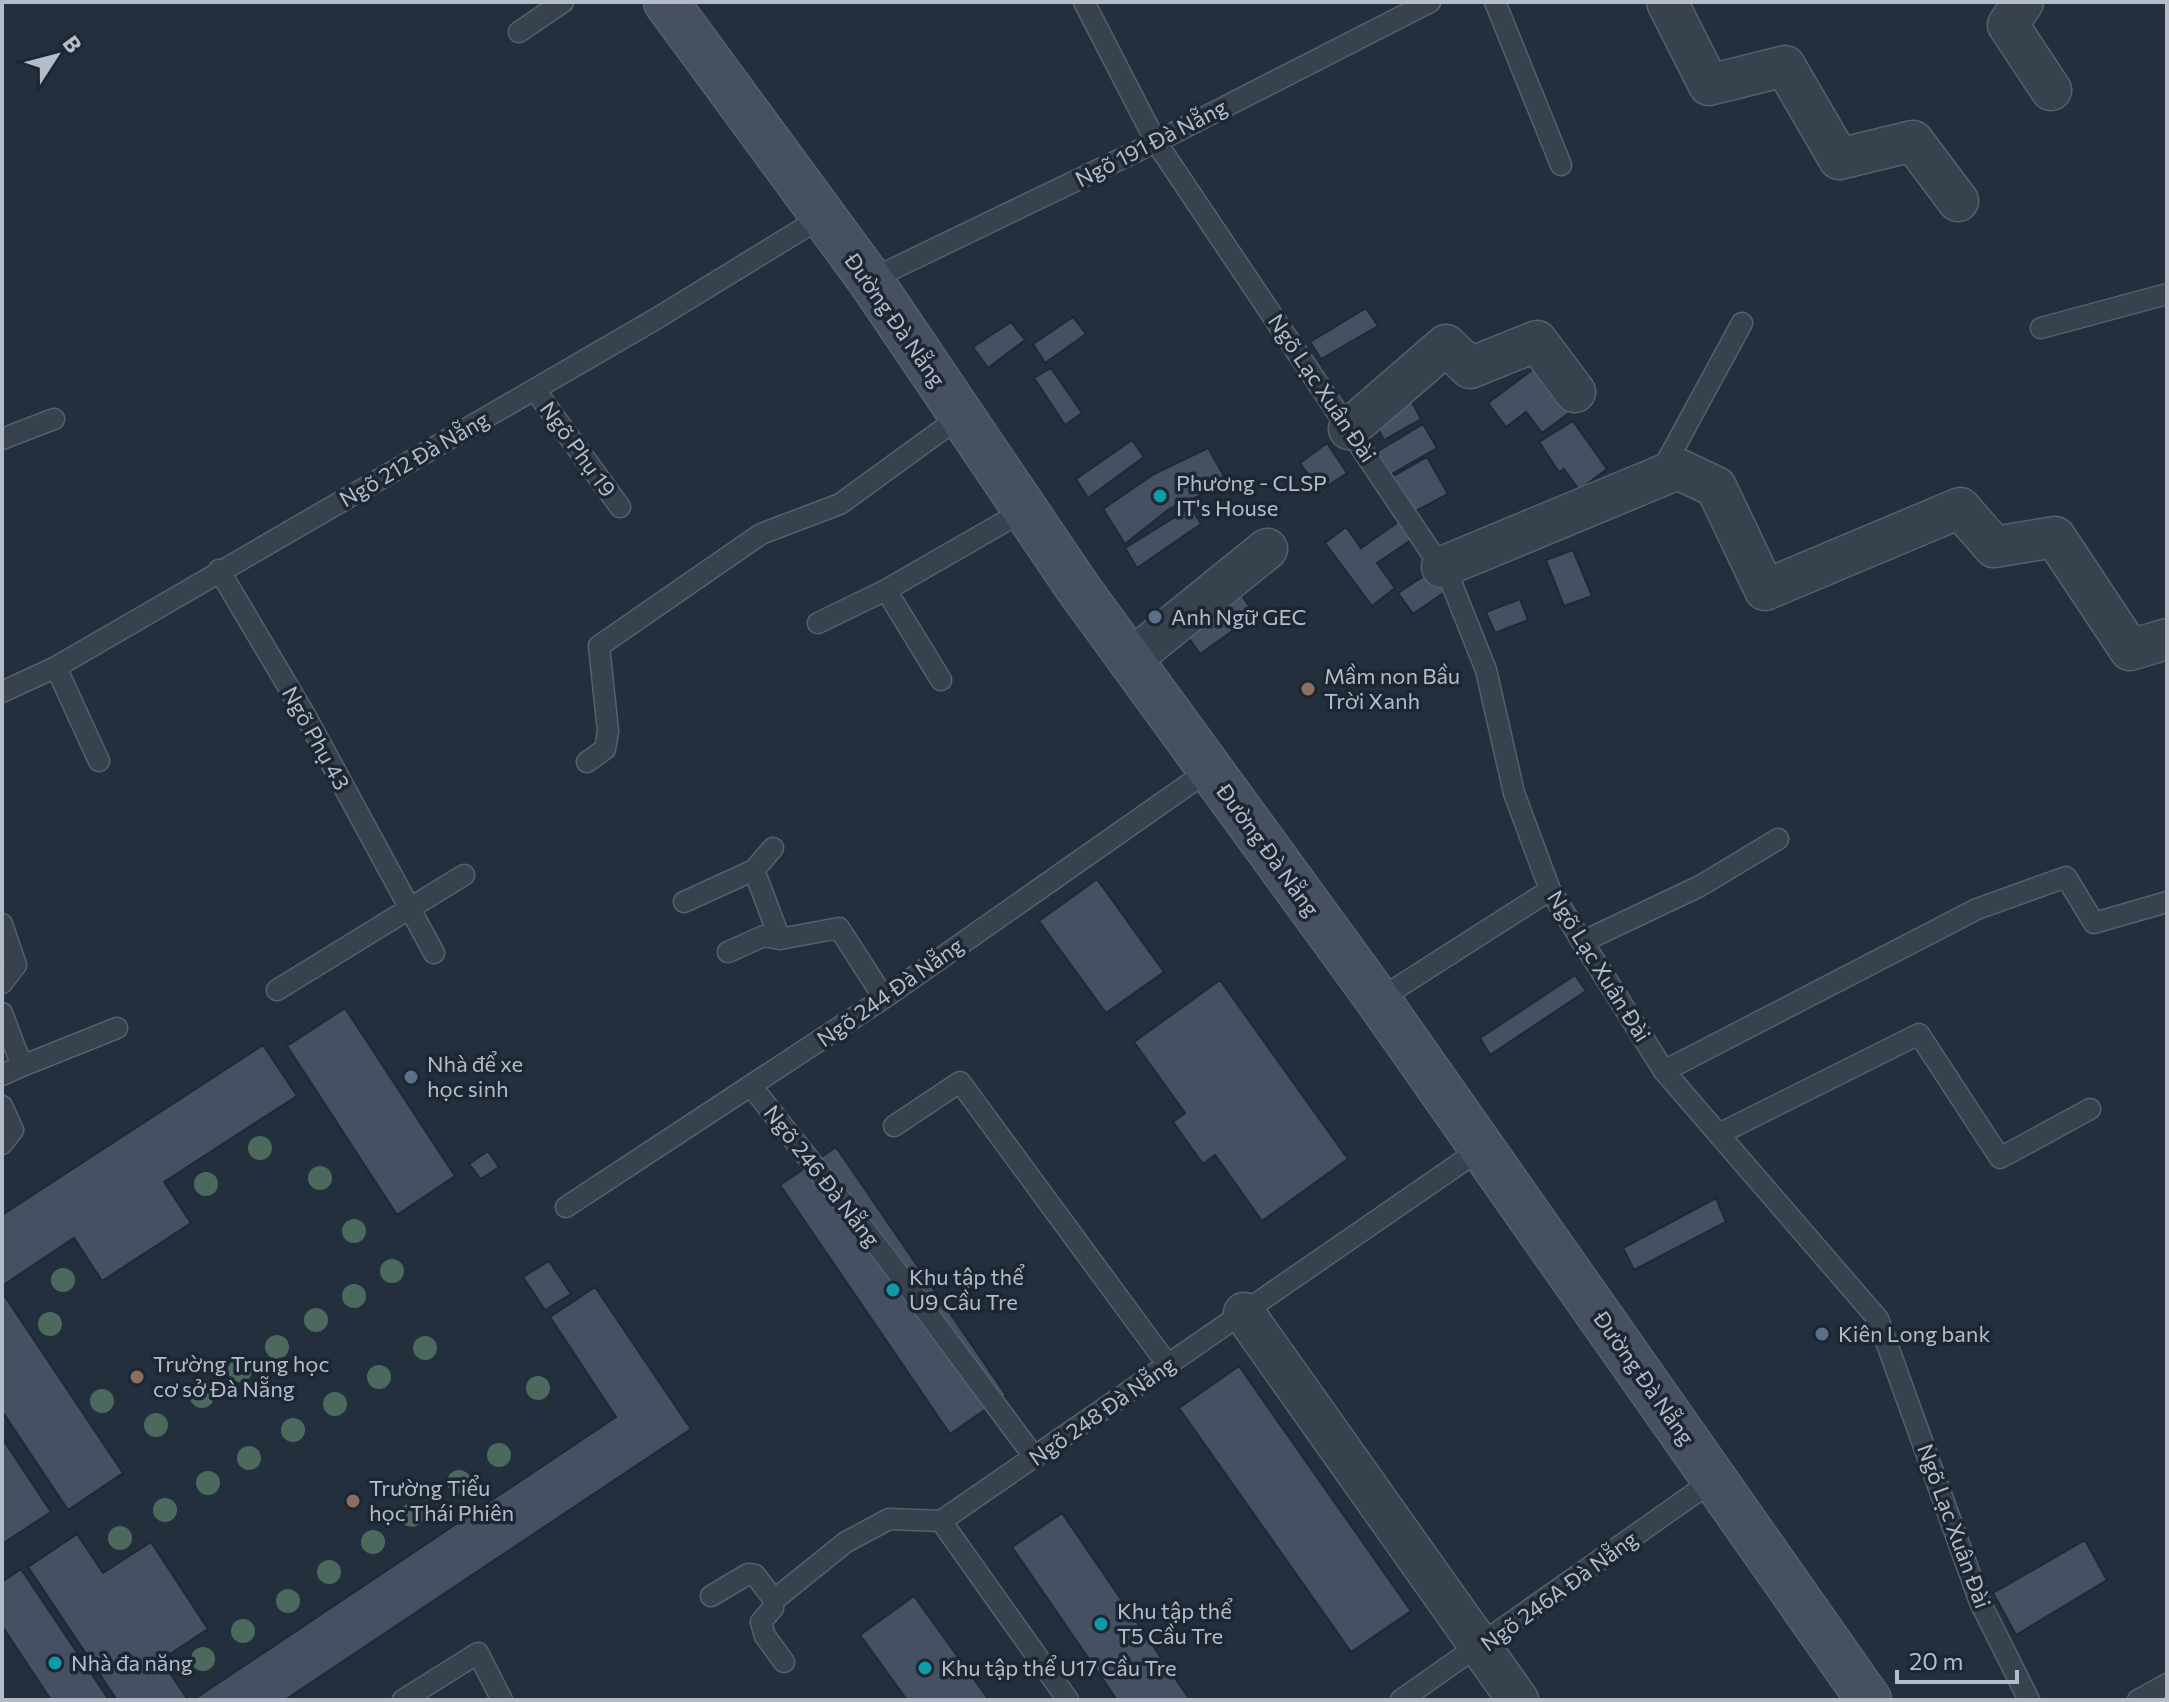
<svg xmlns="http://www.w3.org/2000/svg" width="2169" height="1702" viewBox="0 0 2169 1702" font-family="Commissioner,sans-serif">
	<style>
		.building { fill: #455162; stroke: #1f2835; stroke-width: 2 }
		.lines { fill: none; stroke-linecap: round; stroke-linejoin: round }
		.lane-casing { stroke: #565f6c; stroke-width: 23 }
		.street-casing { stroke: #565f6c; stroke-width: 43 }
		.secondary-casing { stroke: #565f6c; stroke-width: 47 }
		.lane { stroke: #38414e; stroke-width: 20 }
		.street { stroke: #38414e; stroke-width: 40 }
		.secondary { stroke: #465061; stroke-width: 44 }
		.tree { fill: #4b6a5d }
		.culture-dot { fill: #0f9aa8; stroke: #1d2633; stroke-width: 3 }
		.service-dot { fill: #5c6f8a; stroke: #1d2633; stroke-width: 3 }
		.education-dot { fill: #8d6e63; stroke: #1d2633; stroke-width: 3 }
		.labels { text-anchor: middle; stroke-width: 7; stroke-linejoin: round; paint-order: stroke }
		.street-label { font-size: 22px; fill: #b4bcc9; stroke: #1d2633 }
		.poi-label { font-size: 22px; fill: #b4bcc9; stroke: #1d2633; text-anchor: start }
	</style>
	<rect width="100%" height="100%" fill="#242f3e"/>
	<path class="building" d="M1366,308l12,18 -57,33 -11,-17z
		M1073,317l13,17 -41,29 -12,-19z
		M1011,322l14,18 -37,28 -15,-21z
		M1540,364l33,46 -31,23 -16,-21 -20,15 -18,-24z
		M1051,368l31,45 -17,12 -31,-47z
		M1408,394l13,25 -37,21 -14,-26z
		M1573,421l34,48 -28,21 -15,-21 -5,3 -20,-30z
		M1423,424l14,24 -47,27 -15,-22z
		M1132,440l12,17 -56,41 -12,-19z
		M1327,443l20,30 -27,18 -20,-28z
		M1208,448l20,35 -59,26 -44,35 -22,-35 51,-35z
		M1427,457l21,37 -38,20 -20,-36z
		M1191,507l10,17 -64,44 -12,-20z
		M1401,520l13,18 -37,25 18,25 -23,18 -47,-63 21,-16 15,21z
		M1573,550l19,46 -28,10 -18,-46z
		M1439,566l13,21 -39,27 -15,-21z
		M1235,585l20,30 -55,39 -21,-30z
		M1520,599l8,21 -33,13 -9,-21z
		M1097,879l67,93 -58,41 -67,-92z
		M1575,975l11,16 -96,64 -10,-17z
		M1220,980l128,179 -86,62 -47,-66 -12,9 -30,-42 12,-9 -51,-71z
		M345,1008l110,168 -58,39 -110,-169z
		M263,1045l34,51 -133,86 27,41 -89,58 -28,-43 -72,48v-71z
		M836,1147l170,248 -56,39 -170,-249z
		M488,1151l11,16 -18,12 -12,-15z
		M1716,1198l10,24 -92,48 -11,-22z
		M549,1261l22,33 -26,16 -22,-33z
		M595,1287l96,142 -406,271h-92l423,-283 -66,-100z
		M2,1292l121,181 -55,37 -66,-99z
		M1239,1366l172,245 -60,41 -172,-244z
		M2,1438l49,74 -49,32z
		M1062,1513l128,187h-73l-105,-153z
		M77,1534l26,39 48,-31 57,87 -47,31 27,40h-71l-89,-133z
		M2085,1540l22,40 -91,55 -23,-42z
		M21,1569l88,131h-58l-49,-74v-44z
		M914,1596l75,104h-82l-47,-65z"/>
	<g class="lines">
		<g class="lane-casing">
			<path id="lane" d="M1084,2l72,140 295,440 35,88 28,123 36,97 114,181 214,248 102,283 49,98
				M1495,2l66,163
				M519,32l44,-30
				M870,280l286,-138 274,-140
				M2041,328l126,-34
				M535,390l85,117
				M2,439l52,-20
				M1660,474l82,-151
				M219,570l86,145 129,238
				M886,590l55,90
				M818,623l68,-33 139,-80
				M56,667l43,94
				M2,692l54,-25 598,-347 168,-103
				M587,762l18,-13 3,-18 -9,-85 162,-112 79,-30 121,-88
				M773,848l-19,22 26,69 59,-11 45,70
				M684,902l70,-32
				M2,924l14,41 -14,18
				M1575,930l7,12 118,-56 78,-47
				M728,952l36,-16 16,3
				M277,990l187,-115
				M1378,1000l172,-110
				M2,1013l20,53 95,-38
				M1664,1071l313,-162 89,-32 28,46 73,-21
				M2,1075l20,-9
				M752,1087l134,170 149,201
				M2,1106l11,24 -11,14
				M894,1126l66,-44 208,283
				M1719,1134l200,-100 81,124 90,-49
				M566,1207l318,-209 325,-228
				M941,1521l127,179
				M711,1596l37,-22 7,1 19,25
				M784,1662l-19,-26 -4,-14 12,-14 1,-8 72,-58 43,-23 52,2 541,-373
				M403,1700l75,-47 24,47
				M1401,1700l314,-221
				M2138,1700l29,-16"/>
		</g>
		<g class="street-casing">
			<path id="street" d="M1667,2l42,83 76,-19 54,93 74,-18 45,60
				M2023,2l-15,23 43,65
				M1349,429l97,-84 24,23 67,-27 38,51
				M1442,567l236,-98 38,18 49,103 195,-82 34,39 61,-10 75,113 37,-11
				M1130,660l137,-111
				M1244,1313l274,387"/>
		</g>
		<g class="secondary-casing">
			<path id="secondary" d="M666,2l204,278 208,308 300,412 491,700"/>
		</g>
		<use href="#lane" class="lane"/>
		<use href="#street" class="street"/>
		<use href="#secondary" class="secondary"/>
	</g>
	<g class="tree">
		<circle cx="260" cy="1148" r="12"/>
		<circle cx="320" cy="1178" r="12"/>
		<circle cx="206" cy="1184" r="12"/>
		<circle cx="354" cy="1231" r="12"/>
		<circle cx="392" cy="1271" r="12"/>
		<circle cx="63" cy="1280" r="12"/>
		<circle cx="354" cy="1296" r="12"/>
		<circle cx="316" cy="1320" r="12"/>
		<circle cx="50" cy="1324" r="12"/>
		<circle cx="277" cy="1347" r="12"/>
		<circle cx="425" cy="1348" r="12"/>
		<circle cx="240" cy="1370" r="12"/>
		<circle cx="379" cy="1377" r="12"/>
		<circle cx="538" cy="1388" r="12"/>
		<circle cx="202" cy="1396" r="12"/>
		<circle cx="102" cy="1401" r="12"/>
		<circle cx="335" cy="1404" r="12"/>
		<circle cx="156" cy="1425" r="12"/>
		<circle cx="293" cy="1430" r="12"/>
		<circle cx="499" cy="1455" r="12"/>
		<circle cx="249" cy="1458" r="12"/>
		<circle cx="459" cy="1482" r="12"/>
		<circle cx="208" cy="1483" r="12"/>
		<circle cx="165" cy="1510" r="12"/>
		<circle cx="412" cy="1515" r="12"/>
		<circle cx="120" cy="1538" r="12"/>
		<circle cx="373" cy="1542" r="12"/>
		<circle cx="329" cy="1572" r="12"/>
		<circle cx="288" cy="1601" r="12"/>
		<circle cx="243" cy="1631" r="12"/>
		<circle cx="203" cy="1659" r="12"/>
	</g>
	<g class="culture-dot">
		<circle cx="1160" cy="496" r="8"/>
		<circle cx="893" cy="1290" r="8"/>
		<circle cx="1101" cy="1624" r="8"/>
		<circle cx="55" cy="1663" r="8"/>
		<circle cx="925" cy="1668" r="8"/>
	</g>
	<g class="service-dot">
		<circle cx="1155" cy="617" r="8"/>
		<circle cx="411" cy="1077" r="8"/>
		<circle cx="1822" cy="1334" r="8"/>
	</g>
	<g class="education-dot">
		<circle cx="1308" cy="689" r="8"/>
		<circle cx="137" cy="1377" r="8"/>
		<circle cx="353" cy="1501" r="8"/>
	</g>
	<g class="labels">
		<g class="street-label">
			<text transform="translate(1151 143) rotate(-27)" y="8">Ngõ 191 Đà Nẵng</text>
			<text transform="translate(895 320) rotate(55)" y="8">Đường Đà Nẵng</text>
			<text transform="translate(1322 388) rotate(56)" y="8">Ngõ Lạc Xuân Đài</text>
			<text transform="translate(578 449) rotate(54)" y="8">Ngõ Phụ 19</text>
			<text transform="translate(414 459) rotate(-30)" y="8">Ngõ 212 Đà Nẵng</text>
			<text transform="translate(316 738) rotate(61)" y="8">Ngõ Phụ 43</text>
			<text transform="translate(1268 850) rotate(54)" y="8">Đường Đà Nẵng</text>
			<text transform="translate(1599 966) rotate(58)" y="8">Ngõ Lạc Xuân Đài</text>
			<text transform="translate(890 992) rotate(-35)" y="8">Ngõ 244 Đà Nẵng</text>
			<text transform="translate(822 1176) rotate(52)" y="8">Ngõ 246 Đà Nẵng</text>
			<text transform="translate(1644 1378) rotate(55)" y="8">Đường Đà Nẵng</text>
			<text transform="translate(1102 1411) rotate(-35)" y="8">Ngõ 248 Đà Nẵng</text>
			<text transform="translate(1954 1526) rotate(70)" y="8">Ngõ Lạc Xuân Đài</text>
			<text transform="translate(1559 1591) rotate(-36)" y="8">Ngõ 246A Đà Nẵng</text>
		</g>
		<g class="poi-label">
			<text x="1176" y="491">Phương - CLSP<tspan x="1176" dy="25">IT's House</tspan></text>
			<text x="1171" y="625">Anh Ngữ GEC</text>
			<text x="1324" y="684">Mầm non Bầu<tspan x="1324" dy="25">Trời Xanh</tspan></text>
			<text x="427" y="1072">Nhà để xe<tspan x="427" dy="25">học sinh</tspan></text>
			<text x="909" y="1285">Khu tập thể<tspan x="909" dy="25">U9 Cầu Tre</tspan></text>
			<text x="1838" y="1342">Kiên Long bank</text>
			<text x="153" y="1372">Trường Trung học<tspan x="153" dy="25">cơ sở Đà Nẵng</tspan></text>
			<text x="369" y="1496">Trường Tiểu<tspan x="369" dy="25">học Thái Phiên</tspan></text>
			<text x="1117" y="1619">Khu tập thể<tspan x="1117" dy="25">T5 Cầu Tre</tspan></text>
			<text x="71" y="1671">Nhà đa năng</text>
			<text x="941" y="1676">Khu tập thể U17 Cầu Tre</text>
		</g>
	</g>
	<rect width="2169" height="1702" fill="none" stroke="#b4bcc9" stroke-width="8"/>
	<g transform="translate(56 56) rotate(54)" stroke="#1d2633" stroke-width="6" paint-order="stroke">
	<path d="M0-6L14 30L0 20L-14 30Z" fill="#b4bcc9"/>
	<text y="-12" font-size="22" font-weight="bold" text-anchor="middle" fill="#b4bcc9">B</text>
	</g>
	<path d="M1897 1670v12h120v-12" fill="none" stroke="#b4bcc9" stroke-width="4"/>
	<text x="1909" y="1670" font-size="24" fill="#b4bcc9" stroke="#1d2633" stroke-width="6" paint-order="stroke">20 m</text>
</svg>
